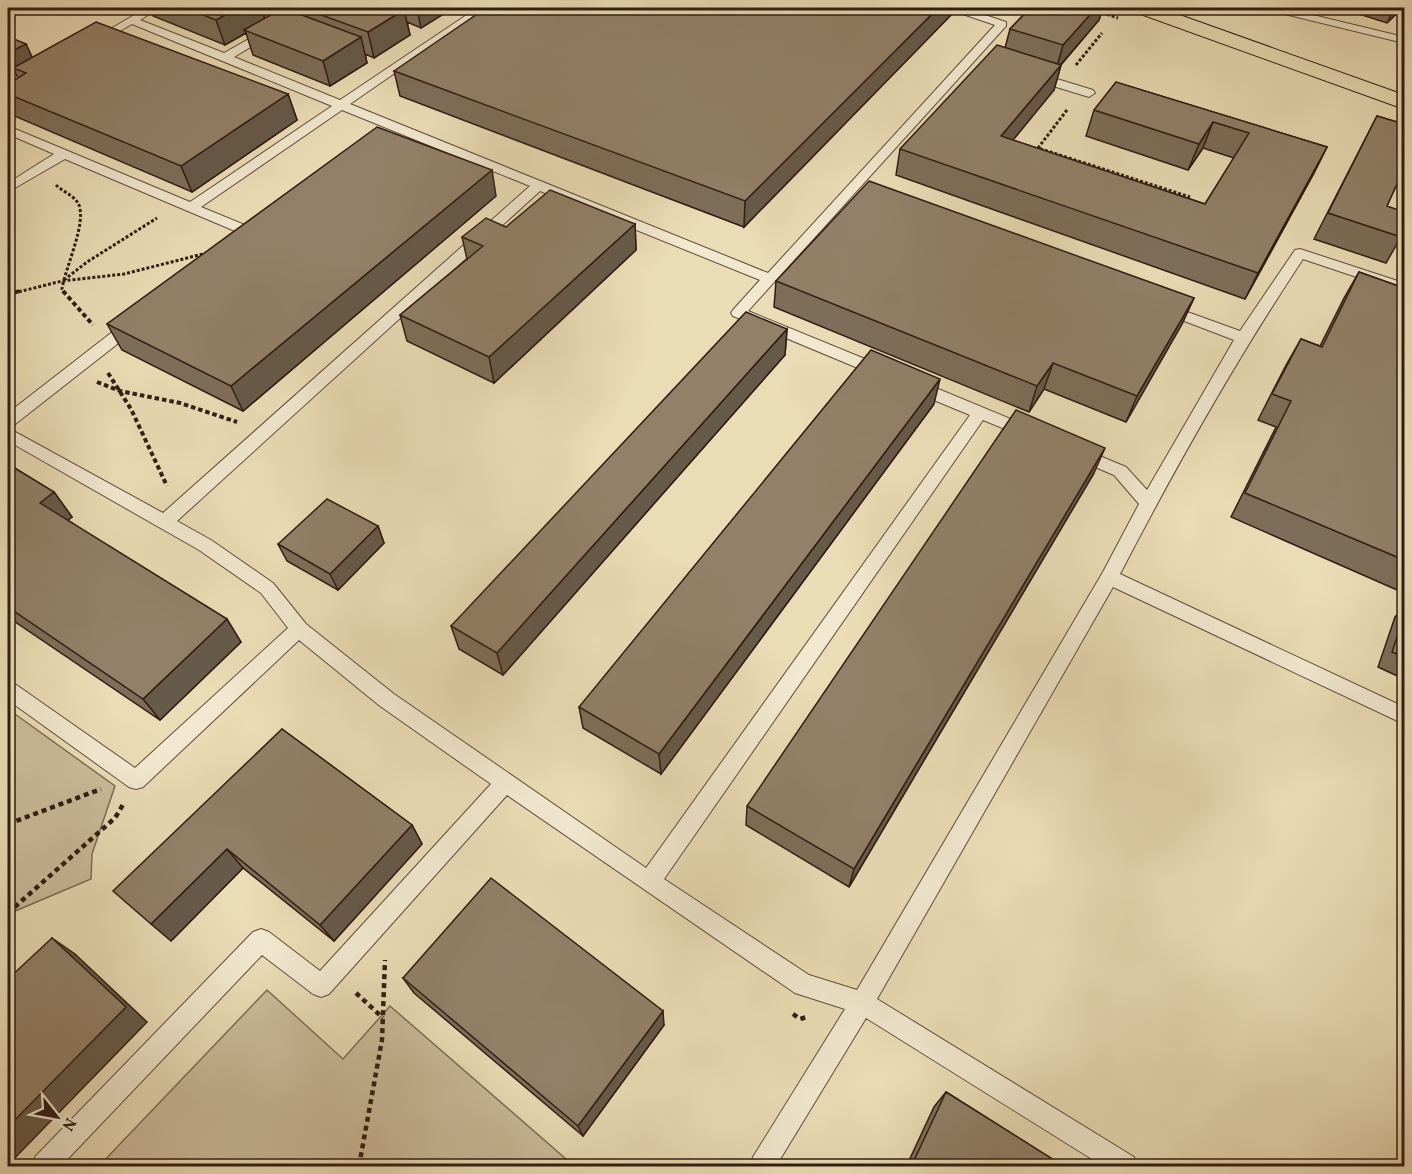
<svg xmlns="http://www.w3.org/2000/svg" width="1412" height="1174" viewBox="0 0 1412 1174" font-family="Vollkorn,serif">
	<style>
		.green { fill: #cbbb9a; stroke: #7e6c57; stroke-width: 1.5 }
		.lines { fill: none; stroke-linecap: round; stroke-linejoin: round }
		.lane-casing { stroke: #604c3c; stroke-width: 2 }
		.primary-casing { stroke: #321c14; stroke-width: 2 }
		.path-far2 { stroke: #321c14; stroke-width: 3; stroke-dasharray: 3 2; stroke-linecap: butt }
		.path-far1 { stroke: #321c14; stroke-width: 4; stroke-dasharray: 4.5 3; stroke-linecap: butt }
		.path { stroke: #321c14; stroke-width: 4.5; stroke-dasharray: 5 4; stroke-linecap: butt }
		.lane { fill: #f1e8cf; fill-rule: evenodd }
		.primary { fill: #eadcb5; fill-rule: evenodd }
		.wall { fill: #7e6e59; stroke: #321c14; stroke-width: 1.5 }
		.shaded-wall { fill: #665a49; stroke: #321c14; stroke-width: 1.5 }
		.building { fill: #928068; stroke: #321c14; stroke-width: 1.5 }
	</style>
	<rect width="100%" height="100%" fill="#eadcb5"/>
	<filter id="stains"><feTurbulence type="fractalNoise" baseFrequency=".00333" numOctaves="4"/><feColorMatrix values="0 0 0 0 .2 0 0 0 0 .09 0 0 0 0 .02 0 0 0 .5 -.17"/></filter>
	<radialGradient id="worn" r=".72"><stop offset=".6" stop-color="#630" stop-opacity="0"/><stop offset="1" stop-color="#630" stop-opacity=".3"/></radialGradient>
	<path class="green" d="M8,709l107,77 -23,68 -1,25 -83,35z
		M267,990l76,69 47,-53 184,160h-475z"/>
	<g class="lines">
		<g class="lane-casing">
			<path id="lane" d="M8,8h13l-13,7z
				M146,8h13l-19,12 84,33 80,-45h12l-82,49 106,43 137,-92h12l-139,96 418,169 227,-248 -44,-15 -1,-2h14l42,14v4l-258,285 139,57 3,4 -3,4h-10l-144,-60 -2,-3 2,-3 27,-30 -220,-89 -363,330 34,19 62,43 33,41 88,70 252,174 324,-453 -63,-26 -2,-4 2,-4h12l116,48 2,4 -2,4 -6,2 -46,-19 -319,459 145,96 48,15 246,-418 36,-68 -25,-29 -43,-18 -2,-4 2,-4h12l43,18 21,23 87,-150 -76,-29 -2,-3 2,-3h10l72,26 55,-81 5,-1 104,34v10l-101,-34c-67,101 -127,207 -183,315l284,133v17l-291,-137 -236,412 257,158 3,9h-34l-237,-148 -90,148h-26l3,-9 92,-148 -50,-16 -288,-198 -178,199 -8,3 -8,-3 -51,-39 -201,211h-29l3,-9 218,-225 8,-3 8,3 51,39 171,-187 -111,-78 -81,-66 -156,147 -7,2 -7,-2 -121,-87v-18l7,2 120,84 153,-140 -27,-35 -62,-43 -191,-109v-13l155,85 367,-327 -188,-76 -141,97 56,23 2,3 -15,10 -7,-4 5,-5 -177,-75 -57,33v-9l46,-29 -46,-20v-8l182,76 142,-96 -200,-82 -32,19 -4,1 -6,-3z
				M1266,8h18l120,29v6l-136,-33z
				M1034,72l59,18 2,3 -6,4 -59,-18 -2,-3z
				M134,318l5,1 2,4 -2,4 -125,98 -6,2v-14l121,-94z"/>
		</g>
		<g class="primary-casing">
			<path id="primary" d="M1132,8h28l244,87v14l-269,-97z"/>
		</g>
		<path class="path-far2" d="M1088,8l30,10
			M1076,65l26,-32
			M1067,110l-29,38 152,49
			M56,185c6,6 17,10 22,18 10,18 -13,65 -16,86l2,4
			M64,280l23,-18 70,-44
			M14,293l48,-12 62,-7 79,-20"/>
		<path class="path-far1" d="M63,291l30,34
			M8,294l12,-3
			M108,373l23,36 36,77
			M97,382l23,9 60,12 57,19"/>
		<path class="path" d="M8,824l93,-35
			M8,913l107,-95 9,-15
			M356,993l27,25
			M793,1014l7,5 7,-2
			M359,1166l23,-126 3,-80"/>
		<use href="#lane" class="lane"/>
		<use href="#primary" class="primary"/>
	</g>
	<path class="wall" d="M150,8h141l-3,1 5,2 -1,-3h161l-32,20 -14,-6 3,13 -36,23 -9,-4 2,9 -37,23 -77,-31 -7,-22 -21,12 -72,-29z
		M1030,8h73l-4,12 -38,45 -7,25 -41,50 192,64 29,-46 -31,-10 -15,22 -102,-34 8,-26 22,-28 211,65 -13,26 -69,126 -349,-124 4,-26 105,-101 5,-19z
		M1362,8h40l-15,15 -28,-9z
		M951,15l-207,212 -344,-131 -6,-25z
		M8,37l18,7 6,13 256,37 9,26 -105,72 -180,-77 -4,-7v-24l10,-6 -3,-6 -7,3z
		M1377,116l27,8v52l-3,-1 -14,31 14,31 -15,26 -72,-24z
		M496,196l-253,215 -121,-61 -15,-26z
		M635,224l1,26 -142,133 -87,-42 -7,-26 67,-56 -5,-22 44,-10z
		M1359,272l45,16v305l-173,-76 45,-90 -18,-7 28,-55 15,-26 19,7 24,-48z
		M776,281l418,17 -12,26 -56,98 -82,-33 -15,23 -255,-105z
		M787,329l-2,26 -282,320 -44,-26 -8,-23z
		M934,404l-273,370 -78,-46 -4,-21z
		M8,464l46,28 18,25 -4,3 173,122 -81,78 -152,-103z
		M1094,473l-245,414 -103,-62 1,-19z
		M378,526l6,17 -46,47 -51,-29 -9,-17z
		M1404,607v72l-26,-12 17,-50z
		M282,729l130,96 10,19 -88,97 -91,-73 -72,73z
		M403,978l261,47 -81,111 -169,-143z
		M946,1092l119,75h-159l28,-60z"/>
	<path class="shaded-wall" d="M238,8h23l5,14 -22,8 2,3 -21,12 -9,-25z
		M267,8h24l-21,11z
		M417,8h36l-32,20z
		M938,8h14l-1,7 -207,212 1,-26z
		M1096,8h7l-4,12 -43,50 7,-25z
		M1398,8h4l-15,15 4,-8z
		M404,10l6,25 -36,23 -6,-26z
		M361,37l6,26 -37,23 -7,-25z
		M26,44l8,18 -21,6 2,4 -7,3v-22z
		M1061,65l-7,25 -59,72 6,-26z
		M288,94l9,26 -105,72 -11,-26z
		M1213,122l-10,26 -15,22 11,-26z
		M1327,147l-13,26 -69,126 13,-26z
		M492,170l4,26 -253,215 -12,-25z
		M635,224l1,26 -142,133 -5,-26z
		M1194,298l-12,26 -56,98 11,-26z
		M787,329l-2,26 -282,320 -6,-22z
		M1053,363l-9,26 -15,23 8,-26z
		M940,379l-6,25 -273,370 -2,-20z
		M1105,448l-11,25 -245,414 5,-18z
		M54,492l18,25 -14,10 -18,-24z
		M378,526l6,17 -46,47 -8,-16z
		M227,619l14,23 -81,78 -17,-21z
		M412,825l10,19 -88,97 -14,-16z
		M227,849l16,19 -72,73 -20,-17z
		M52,938l23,16 72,68 -139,143v-38z
		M663,1011l1,14 -81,111 -5,-10z"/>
	<path class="building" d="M185,8h53l-22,12z
		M283,8l78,29 -38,24 -79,-31z
		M302,8h95l7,2 -36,22z
		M486,8h452l-193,193 -351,-130z
		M1030,8h66l-33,37 -53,-16z
		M1370,8h28l-7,7z
		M96,22l192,72 -107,72 -173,-72v-10l18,-11 -13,-5z
		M8,37h1l17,7 -18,9z
		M997,45l64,20 -60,71 204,68 44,-71 -36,-11 -14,22 -105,-34 22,-28 211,65 -69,126 -358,-124z
		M1377,116l27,8v44l-17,38 17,6v18l-3,7 -73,-24z
		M377,127l115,43 -261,216 -124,-62z
		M869,181l325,117 -57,98 -84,-33 -16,23 -261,-105z
		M550,190l85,34 -146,133 -89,-42 83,-69 -21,-9 24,-19 20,9z
		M1359,272l45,16v272l-159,-67 46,-92 -19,-7 29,-55 21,8z
		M746,312l41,17 -290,324 -46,-27z
		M871,350l69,29 -281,375 -80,-47z
		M1016,410l89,38 -251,421 -107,-63z
		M8,464l46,28 -14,11 187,116 -84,80 -135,-92z
		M327,499l51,27 -48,48 -52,-30z
		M1404,616v41l-12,-5z
		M282,729l130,96 -92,100 -93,-76 -76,75 -38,-33z
		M491,878l172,133 -85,115 -175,-148z
		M52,938l74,69 -118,120v-148z
		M946,1092l119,75h-154z"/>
	<rect width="1412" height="1174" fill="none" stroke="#eadcb5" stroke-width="30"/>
	<rect x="9" y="9" width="1394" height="1156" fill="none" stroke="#321c14" stroke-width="3"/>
	<rect x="15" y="15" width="1382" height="1144" fill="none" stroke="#321c14" stroke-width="1.5"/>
	<g transform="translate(57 1117) rotate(121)" stroke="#f1e8cf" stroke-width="4.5" paint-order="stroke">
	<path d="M0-4.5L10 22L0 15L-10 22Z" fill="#321c14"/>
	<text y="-9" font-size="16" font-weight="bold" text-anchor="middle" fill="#321c14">N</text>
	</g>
	<rect width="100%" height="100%" filter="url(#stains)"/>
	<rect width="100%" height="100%" fill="url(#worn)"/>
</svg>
